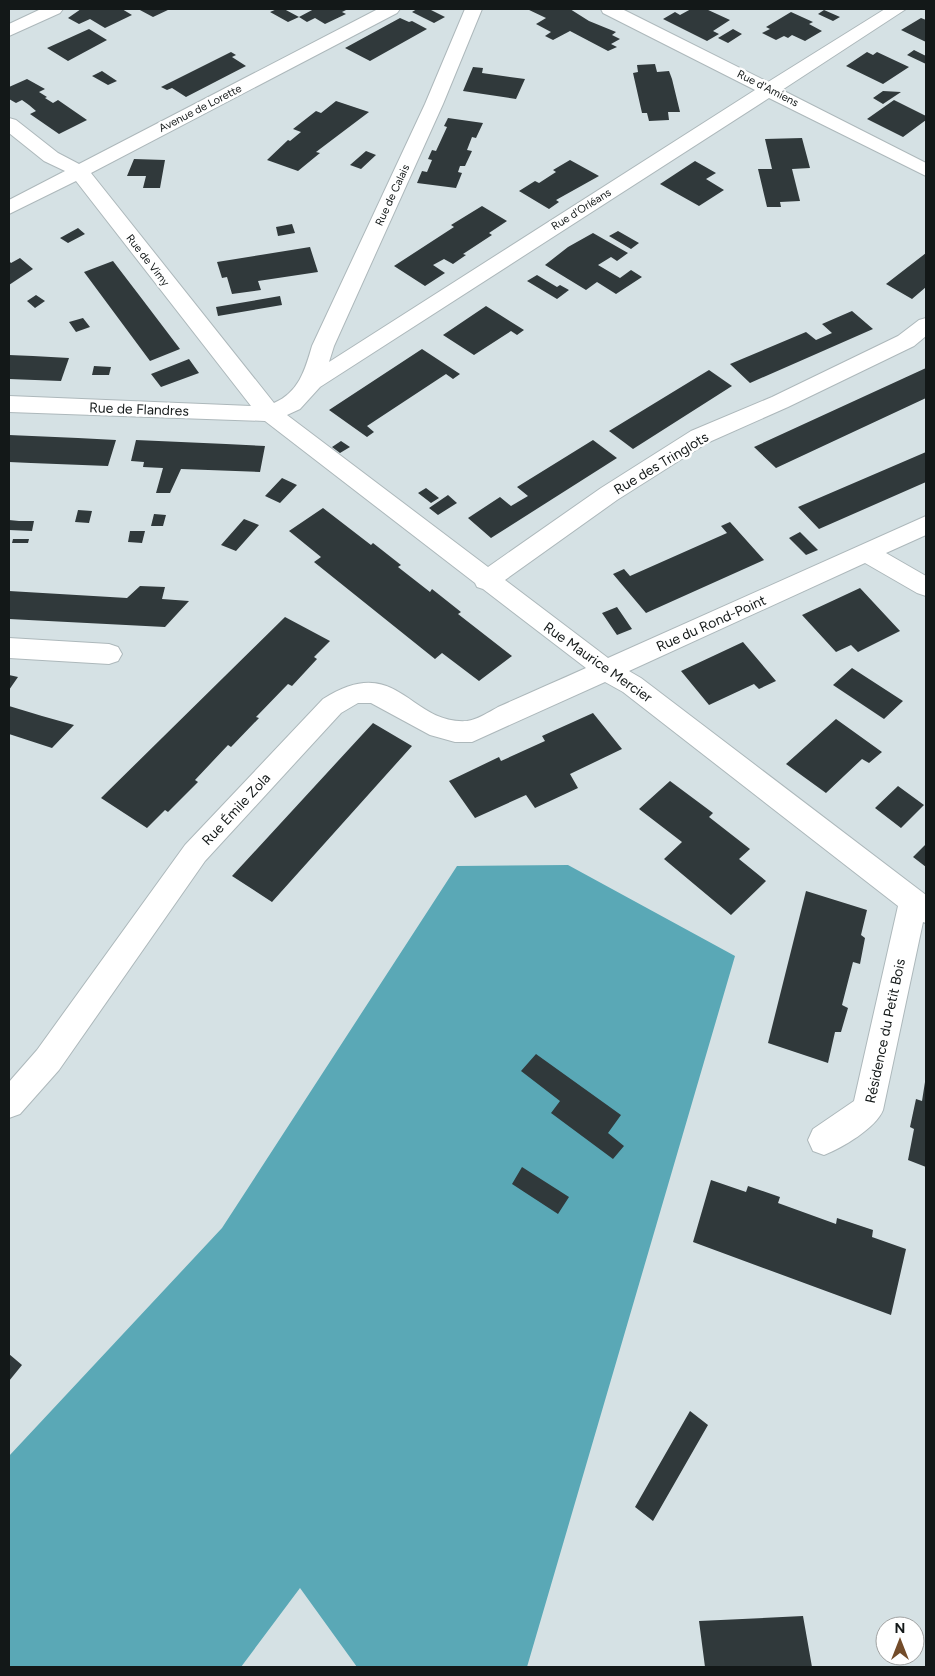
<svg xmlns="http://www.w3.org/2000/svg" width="935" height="1676" viewBox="0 0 935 1676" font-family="Figtree,sans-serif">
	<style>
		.forest { fill: #5aa8b6 }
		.building { fill: #30393b }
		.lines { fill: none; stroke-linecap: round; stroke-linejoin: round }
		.street-casing { stroke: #adb8bb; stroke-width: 2 }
		.street { fill: #fff; fill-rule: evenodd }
		.labels { text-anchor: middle; stroke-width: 5; stroke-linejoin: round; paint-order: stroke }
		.far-street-label { font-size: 11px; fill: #131818; stroke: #fff }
		.street-label { font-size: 14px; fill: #131818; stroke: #fff }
	</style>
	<rect width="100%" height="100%" fill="#d5e1e4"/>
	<path class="forest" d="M568,865l167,91 -208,711h-170l-57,-79 -59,79h-232v-211l213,-228 235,-362z"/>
	<path class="building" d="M81,9h41l10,6 -27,13 -15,-9 -11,5 -11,-6z
		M138,9h32l-17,8z
		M277,9h7l15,8 -11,5 -18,-10z
		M314,9h34l-6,3 4,2 -21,10 -10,-6 -8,4 -8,-5z
		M417,9h12l16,8 -11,6 -22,-11z
		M527,9h43l19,12 27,11 -4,3 8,4 -9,5 6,3 -9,4 -38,-20 -17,9 -8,-4 6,-4 -15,-8 10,-6z
		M691,9h15l24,11 -17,11 6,3 -12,7 -44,-22 12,-7 5,3z
		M824,10l16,7 -7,4 -15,-7z
		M791,12l22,10 -4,2 13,7 -17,10 -13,-6 -4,3 -4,-2 -8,4 -14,-7 8,-4 -4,-2z
		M400,18l9,4 3,-1 15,8 -57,32 -25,-13z
		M921,18l5,2v22l-25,-12z
		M89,29l18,11 -39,21 -21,-13z
		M733,29l9,5 -14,9 -10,-5z
		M914,50l12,6v8l-19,-9z
		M231,52l5,3 -4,2 14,9 -60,31 -14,-9 -5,2 -6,-3z
		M867,52l6,3 4,-3 32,15 -26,17 -37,-18z
		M655,64l2,8 12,-1 3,8 8,33h-12l1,8 -20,1 -2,-8h-5l-9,-40 5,-1 -1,-7z
		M473,67l10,1 -1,5 43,6 -9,20 -53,-8z
		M102,71l15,10 -9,4 -16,-9z
		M27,79l18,10 -6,3 8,5 -2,1 8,5 5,-3 29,20 -28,14 -29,-20 6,-3 -7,-6 -7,-5 -6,3 -7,-4v-12z
		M883,91l18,1 -18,12 -10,-6z
		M894,100l32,16v4l-23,17 -36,-18z
		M336,101l33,11 -53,40 4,1 -22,18 -31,-11 21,-20 2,1 11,-9 -8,-3 23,-18 5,2z
		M448,118l35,5 -7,15 -4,-1 -5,13 5,1 -7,15h-5l-2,6 4,1 -6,15 -39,-5 5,-12 5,1 5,-12 -4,-1 4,-9 4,1 11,-24 -3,-1z
		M802,138l8,30 -18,1 8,32 -20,1 1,5h-14l-9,-38h14l-7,-30z
		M366,151l10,4 -15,14 -11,-4z
		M134,159l31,1 -5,28h-17l3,-12h-19z
		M570,160l29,16 -43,24 3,2 -10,7 -30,-18 16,-10 4,2 17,-11 -3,-2z
		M695,161l21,12 -10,6 18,11 -25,16 -39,-22z
		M482,206l25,15 -18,12 3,2 -29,19 3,1 -13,9 -9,-5 -11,6 12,8 -20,13 -31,-20 60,-39 -3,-2z
		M292,224l3,9 -17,3 -2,-9z
		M78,228l7,6 -17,9 -8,-5z
		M618,231l21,12 -8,6 -22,-13z
		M593,233l35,20 -11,8 -6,-4 -13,8 22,13 11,-8 11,7 -26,17 -19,-12 -11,8 -41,-25 23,-18z
		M310,247l8,25 -60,9 3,9 -29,4 -5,-17 -5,1 -5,-16z
		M926,253v34l-14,12 -26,-15z
		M20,258l13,11 -24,16v-24l2,2z
		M113,261l26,34 41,54 -30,12 -66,-89z
		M537,275l20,12 3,-2 9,5 -12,9 -30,-18z
		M36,295l9,6 -10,7 -8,-7z
		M280,296l2,9 -64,11 -2,-9z
		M486,306l38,24 -7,5 -6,-4 -37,24 -31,-20z
		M852,311l21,18 -123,54 -20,-19 76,-32 10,8 16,-7 -10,-9z
		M83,318l7,9 -14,5 -7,-10z
		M422,349l38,25 -7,5 -7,-5 -79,52 7,6 -7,5 -38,-27z
		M9,355l24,1 36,2 -8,23 -52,-2z
		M189,359l10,14 -38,14 -10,-13z
		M94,366l17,1 -2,8h-17z
		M926,368v30l-150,70 -22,-21z
		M709,370l23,16 -99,63 -24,-18z
		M9,435l69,3 38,2 -8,26 -77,-3 -22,-1z
		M136,440l90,4 39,2 -5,26 -79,-3 -11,24h-14l7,-25 -20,-1 1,-5 -13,-1z
		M593,440l24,18 -126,80 -23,-20 32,-21 11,9 17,-10 -11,-9z
		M341,441l9,6 -10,6 -8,-6z
		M926,452v30l-107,47 -21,-22z
		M282,478l15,7 -17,18 -15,-7z
		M426,488l13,10 -8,5 -13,-10z
		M448,495l9,8 -19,12 -9,-7z
		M323,508l48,37 2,-2 28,22 -3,2 32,25 2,-3 29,23 -3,2 54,42 -33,25 -37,-28 -7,6 -121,-97 7,-5 -32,-26z
		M78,510l14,1 -3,12 -14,-1z
		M154,514l12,1 -3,11h-12z
		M244,519l15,6 -23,26 -15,-6z
		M9,520l10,1h15l-2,10 -23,-1z
		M730,522l34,38 -118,53 -33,-39 11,-5 6,7 97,-43 -6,-7z
		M130,531h15l-3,12 -14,-1z
		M800,532l18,18 -12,5 -17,-17z
		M13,539h16l-1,4h-16z
		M140,586l25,1 -3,12 27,2 -24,26 -156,-8v-28l118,7z
		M860,588l40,43 -42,21 -7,-7 -15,7 -34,-37z
		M617,607l15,22 -15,6 -15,-22z
		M285,617l45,24 -16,16 3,2 -25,27 -4,-2 -32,33 3,1 -28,29 -3,-2 -33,35 3,2 -30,30 -3,-2 -18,18 -46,-30z
		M743,642l33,39 -17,8 -5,-5 -45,21 -28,-34z
		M852,668l51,33 -19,18 -51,-34z
		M9,675l9,2 -9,13z
		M9,706l33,10 32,9 -22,23 -43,-14z
		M593,713l29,36 -52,25 8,14 -43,20 -9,-13 -51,23 -26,-37 50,-24 2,4 44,-20 -3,-5z
		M836,719l46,33 -13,11 -7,-4 -36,34 -40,-29z
		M373,723l39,23 -140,156 -40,-26z
		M670,781l43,32 -4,4 41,32 -11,10 27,22 -35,34 -67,-56 18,-17 -43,-33z
		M898,786l26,19 -23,23 -26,-20z
		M926,844v23l-13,-10z
		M806,891l61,19 -6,25 4,3 -5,26 -7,-2 -11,43 6,3 -7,24h-6l-7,31 -60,-20z
		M536,1054l85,61 -13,18 16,13 -11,13 -62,-46 9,-12 -39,-30z
		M925,1082h1v85l-18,-7 6,-31 -4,-2 6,-28 6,2z
		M522,1167l47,30 -11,17 -46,-30z
		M711,1180l35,12 2,-6 32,11 -2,6 58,21 1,-6 36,12 -1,7 34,12 -15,66 -198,-73z
		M9,1354l13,11 -13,16z
		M690,1411l18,14 -55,96 -18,-14z
		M803,1616l9,51h-107l-6,-46z"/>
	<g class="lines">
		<g class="street-casing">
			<path id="street" d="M41,9h22l-3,4 -51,23v-12z
				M378,9h22l-3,4 -306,160 183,230c25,-11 31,-33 38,-57l113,-242 40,-95h17l-39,95 -109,242 -5,16 426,-272 -152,-77 -2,-4h21l146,73 117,-73h21l-124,81 144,73v13l-157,-78 -449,289 -20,22 -13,6 201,152 113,-79 90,-57 81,-34 126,-61 21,-16 7,-2v18l-12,10 -126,61 -81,36 -90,57 -112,80 103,78 318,-142v19l-40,18 40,23v20l-9,-3 -52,-30 -236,108 12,7 285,217v28l-3,-1 -40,188c-7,18 -41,38 -59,45l-11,-4 -5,-11 5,-11 41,-28 44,-195 -275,-214 -18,-10 -133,60h-17l-25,-7 -59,-32h-13l-17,10 -136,148 -146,209 -39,44 -11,4v-36l28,-32 148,-205 138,-146c75,-48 86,26 144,22 10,-1 22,-9 31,-14 29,-13 59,-26 88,-39l-103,-79 -6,-2 -2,-4 -210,-162 -256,-9v-16l242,10 -175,-225 -67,33v-14l56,-29 -21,-10 -35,-28v-15l7,2 42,33 21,11z
				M9,638l100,6 9,3 4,7 -4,7 -9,3 -100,-6z"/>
		</g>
		<use href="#street" class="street"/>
	</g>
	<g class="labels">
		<g class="far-street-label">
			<text transform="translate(768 88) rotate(27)" y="4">Rue d'Amiens</text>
			<text transform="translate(200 108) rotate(-27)" y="4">Avenue de Lorette</text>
			<text transform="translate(392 195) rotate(-65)" y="4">Rue de Calais</text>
			<text transform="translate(581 209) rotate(-32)" y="4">Rue d'Orléans</text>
			<text transform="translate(148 260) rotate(52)" y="4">Rue de Vimy</text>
		</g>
		<g class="street-label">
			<text transform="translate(139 409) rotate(2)" y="5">Rue de Flandres</text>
			<text transform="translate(661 463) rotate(-31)" y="5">Rue des Tringlots</text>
			<text transform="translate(711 623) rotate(-24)" y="5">Rue du Rond-Point</text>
			<text transform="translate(598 662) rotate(35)" y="5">Rue Maurice Mercier</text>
			<text transform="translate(236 809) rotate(-47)" y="5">Rue Émile Zola</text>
			<text transform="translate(885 1031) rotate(-78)" y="5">Résidence du Petit Bois</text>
		</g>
	</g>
	<rect width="935" height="1676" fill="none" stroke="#131818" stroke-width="20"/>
	<g transform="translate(900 1641)"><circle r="24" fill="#ffffff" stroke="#a1a3a3"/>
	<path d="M0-4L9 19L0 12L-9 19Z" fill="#734c2a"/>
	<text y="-8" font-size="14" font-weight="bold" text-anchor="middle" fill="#131818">N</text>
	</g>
</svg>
